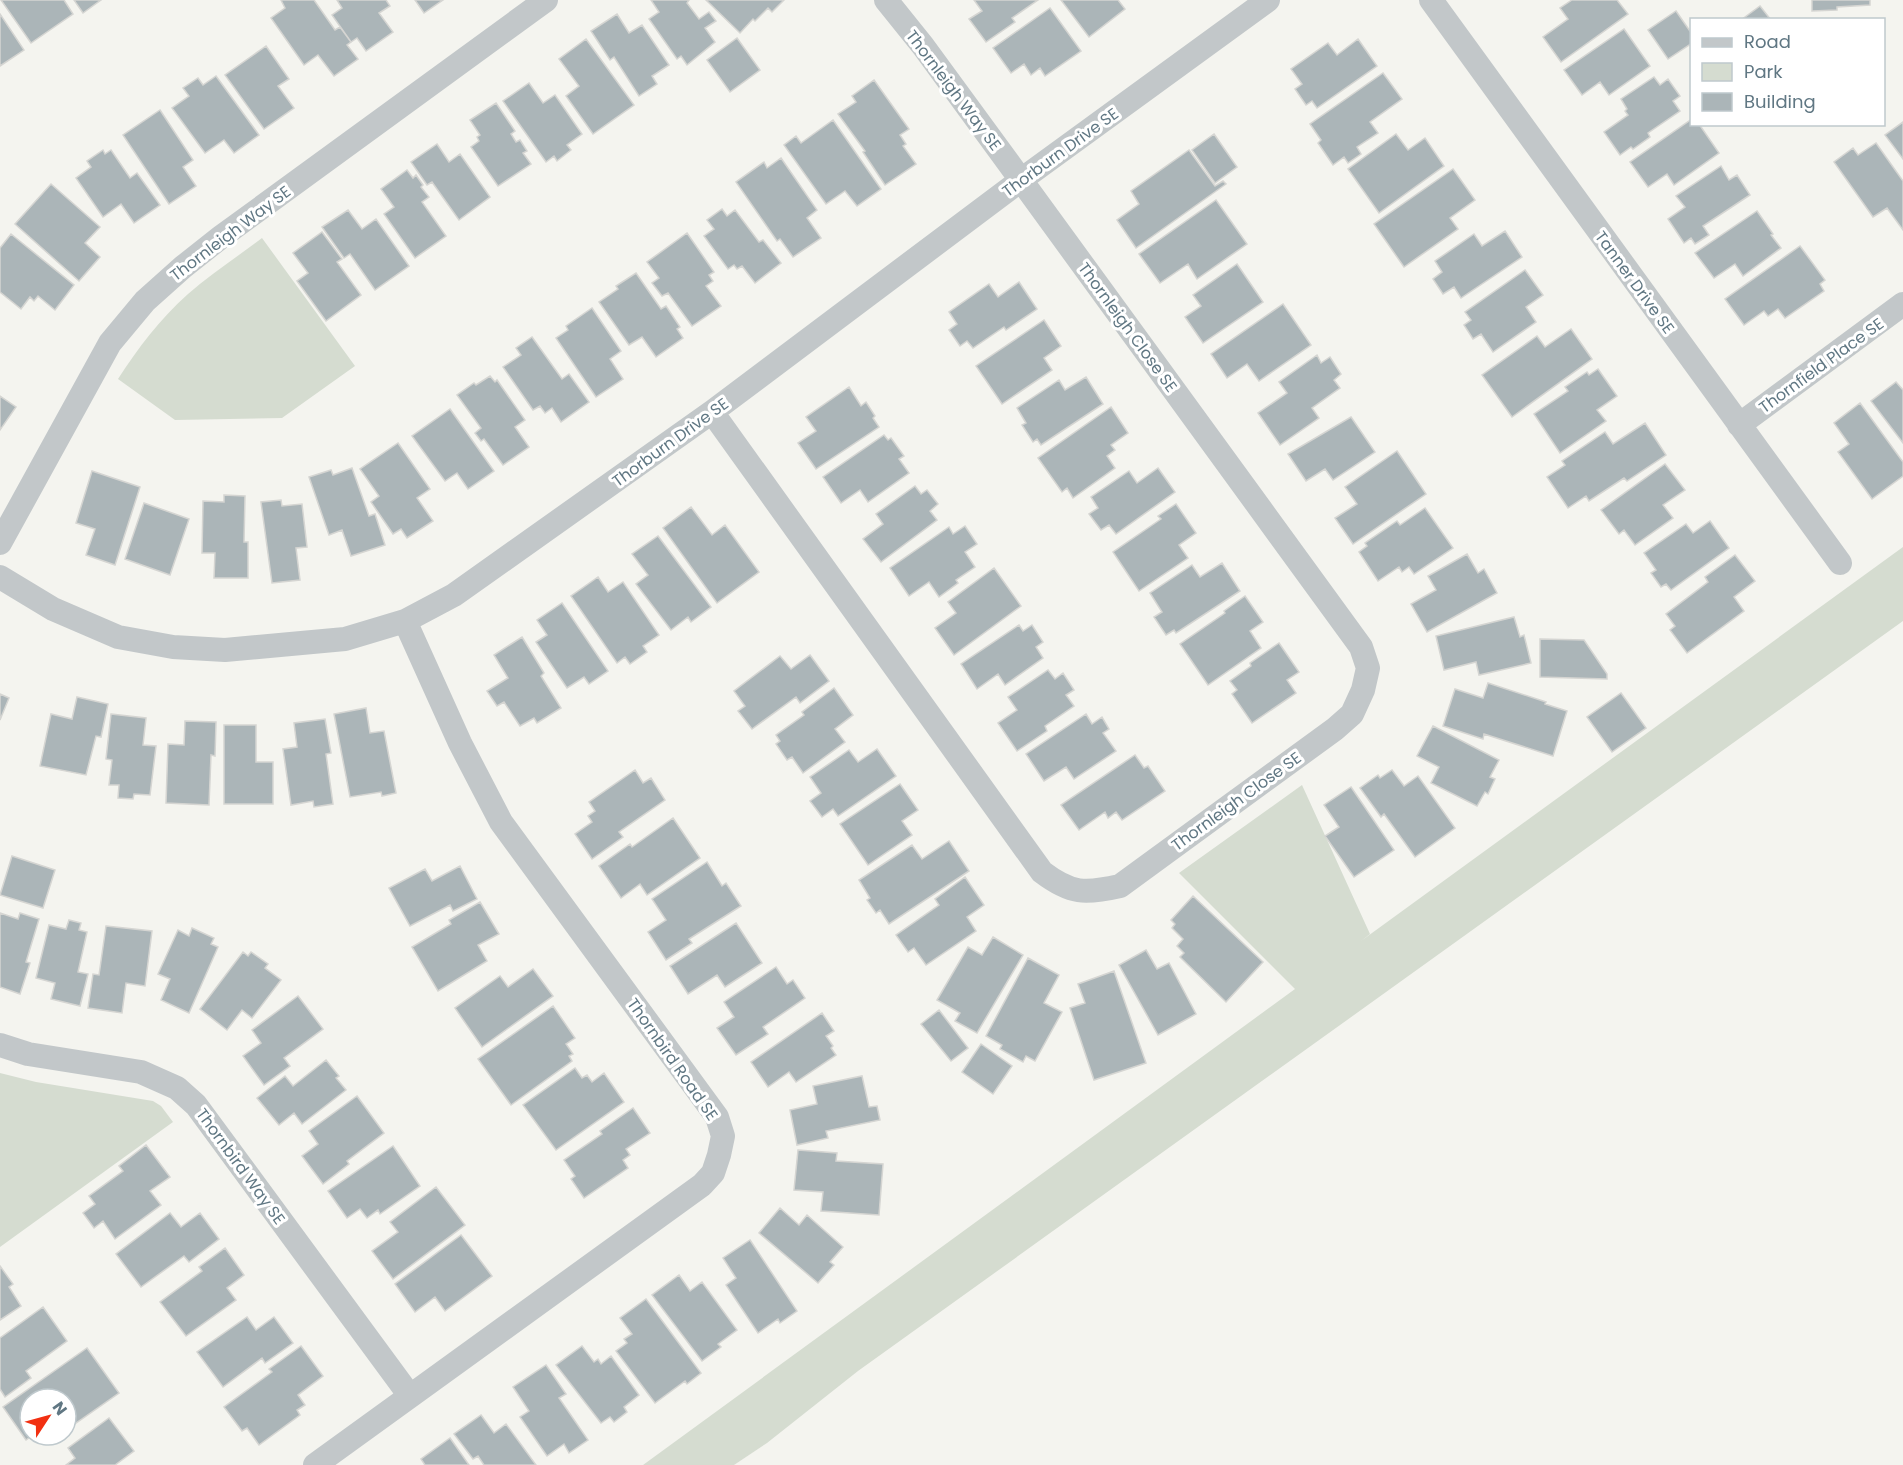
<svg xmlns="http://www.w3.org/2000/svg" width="1903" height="1465" viewBox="0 0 1903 1465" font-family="Poppins,sans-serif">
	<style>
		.green { fill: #d5dcd0 }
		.building { fill: #abb5b8; stroke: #d5d5d2; stroke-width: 1.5 }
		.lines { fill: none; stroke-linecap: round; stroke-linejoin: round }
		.street { stroke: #c2c7c9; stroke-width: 24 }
		.labels { text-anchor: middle; stroke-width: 6; stroke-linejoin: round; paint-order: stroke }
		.street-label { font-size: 16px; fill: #607783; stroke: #fff }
	</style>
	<rect width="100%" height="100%" fill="#f4f4ef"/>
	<path class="green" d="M262,238l93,128 -73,52 -107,2 -57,-41c20,-31 42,-60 70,-85 23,-20 49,-37 74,-56z
		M1903,547v74l-1045,750 -91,72 -33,22h-91l652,-476 -116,-116 123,-88 68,149 -9,7z
		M0,1073l36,9 117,19 8,5 12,16 -173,125z"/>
	<path class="building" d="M1,0h63l9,14 -42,29z
		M74,0h27l-18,13z
		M281,0h33l21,30 5,-3 11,15 -4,3 11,14 -24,17 -16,-21 -14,10 -33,-47 14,-10z
		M337,0h49l4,6 -11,7 14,19 -27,19 -9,-13 -6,4 -19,-27 10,-7z
		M415,0h28l-19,13z
		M651,0h38l-2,3 12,16 10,-7 7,9 -11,7 10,14 -28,23 -6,-9 -4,3 -28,-40 10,-7z
		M706,0h78l-12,12 -4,-4 -13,13 -2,-2 -13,14z
		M974,0h64l-26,18 3,4 -29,20 -17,-23 13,-8z
		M1061,0h57l7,9 -36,28z
		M1572,0h45l11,14 -67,48 -18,-25 25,-18 -8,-11z
		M1812,0h58v5l-33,2v3l-25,1z
		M1760,6l11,14h-30z
		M1050,8l31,43 -36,25 -5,-8 -9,7 -7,-11 -13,9 -18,-25z
		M1676,11l16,23v9l-24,16 -20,-29z
		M0,14l24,36 -24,16z
		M617,14l12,19 13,-8 27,40 -17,11 5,8 -18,12 -25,-39 -4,3 -19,-29z
		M1624,29l26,37 -41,29 -9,-13 -18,13 -18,-25z
		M737,38l23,32 -30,22 -23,-32z
		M586,39l48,66 -41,29 -27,-38 13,-10 -20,-27z
		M1358,39l19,27 -60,42 -5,-7 -6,4 -11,-16 7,-5 -11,-15 37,-26 9,12z
		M266,46l23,33 -11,7 16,22 -30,21 -39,-54z
		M1383,73l19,26 -32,23 8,11 -21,14 4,7 -13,9 -4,-6 -11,8 -15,-22 3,-3 -11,-16z
		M216,76l43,59 -25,18 -10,-13 -19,13 -33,-45 17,-12 -6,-8 15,-10 5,7z
		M1654,77l6,8 8,-6 12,17 -7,5 7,10 -32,22 2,4 -17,12 -2,-2 -11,8 -16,-23 24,-17 -3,-4 2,-2 -6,-10z
		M874,80l35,49 -9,6 6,9 -3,2 13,18 -31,21 -22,-33 2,-1 -27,-37 18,-12 -4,-6z
		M529,83l14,20 12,-8 27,39 -15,11 4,5 -14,11 -3,-5 -8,6 -43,-61z
		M496,103l19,28 -4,3 5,8 4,-2 7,11 -4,2 8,11 -33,22 -27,-39 8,-6 -2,-4 3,-2 -10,-15z
		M160,110l33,50 -10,7 13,19 -27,18 -46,-69z
		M1692,119v5h7l20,29 -45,32 -7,-11 -19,13 -18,-25z
		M833,120l48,69 -24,17 -12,-15 -19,13 -42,-59 12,-9 5,7z
		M1903,122v37l-18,-24z
		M1214,134l23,33 -22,16 -23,-33z
		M1396,134l12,16 17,-12 19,28 -65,47 -31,-44z
		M1876,143l27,38v49l-16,-22 -14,9 -39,-55 19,-14 5,7z
		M437,144l12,18 11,-8 30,43 -31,23 -27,-38 -5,3 -16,-23z
		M103,150l2,4 6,-4 19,28 7,-5 23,32 -26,18 -13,-19 -18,13 -27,-39 15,-11 -4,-6z
		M1189,150l26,36 8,-5 3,3 -90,64 -19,-28 22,-16 -8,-13z
		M781,158l36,52 -10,8 14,20 -28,19 -13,-18 -3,2 -41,-59 28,-20 3,6z
		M1721,166l8,14 8,-5 13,20 -47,31 6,9 -14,9 -4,-6 -7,5 -16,-24 17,-12 -9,-11z
		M1453,169l22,31 -25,18 8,11 -54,38 -30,-43z
		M407,170l6,8 3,-3 7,10 -2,2 8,10 -7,5 24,34 -31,22 -31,-44 10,-7 -13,-18z
		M51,184l49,43 -15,16 15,14 -21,24 -64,-57z
		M1216,200l31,44 -50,35 -9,-15 -28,19 -21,-29z
		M722,209l5,7 8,-6 24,32 4,-2 18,23 -26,20 -13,-17 -5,3 -3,-4 -6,4 -24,-33 10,-7 -7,-9z
		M348,210l14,19 14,-10 33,47 -34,24 -25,-36 -6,4 -22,-31z
		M1757,211l16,23 -2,1 10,13 -38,28 -8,-12 -21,14 -19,-25z
		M1505,231l17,26 -61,41 -7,-11 -11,7 -10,-15 9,-7 -7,-11 39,-27 8,12z
		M322,232l20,27 -5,3 24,33 -35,26 -29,-40 11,-8 -15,-20z
		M687,233l27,39 -5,3 4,6 -7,5 15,20 -29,20 -24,-33 -6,3 -10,-13 7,-5 -12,-16z
		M11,234l63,51 -19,25 -17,-14 -4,5 -4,-4 -9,12 -21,-17v-44z
		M1800,246l25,34 -5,4 4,7 -39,27 -7,-9 -10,7 -4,-5 -20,14 -19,-26z
		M1237,264l26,38 -60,41 -18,-26 16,-11 -8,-11z
		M1525,270l18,25 -17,12 10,15 -43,30 -12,-18 -8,5 -9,-14 7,-5 -6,-8z
		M636,273l25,36 5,-3 14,21 -3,2 6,9 -27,19 -14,-20 -13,8 -30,-43 19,-13 -2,-3z
		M1019,282l18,27 -31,21 -2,-3 -31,21 -6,-7 -7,5 -11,-16 8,-6 -8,-12 40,-28 9,13z
		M1283,304l28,41 -52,36 -12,-17 -20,14 -16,-24z
		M592,308l29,43 -11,8 13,20 -27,18 -40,-59 12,-8 -2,-4z
		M1044,320l17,26 -17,12 8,12 -50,34 -26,-38z
		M1571,329l21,30 -80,58 -30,-42 55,-39 8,11z
		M532,337l30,42 7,-5 20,28 -28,20 -9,-14 -7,5 -5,-7 -7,4 -30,-43 18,-12 -5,-7z
		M1317,355l4,8 9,-6 11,17 -7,6 6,8 -28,20 7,10 -39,27 -22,-32 29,-20 -8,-11z
		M1598,369l19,27 -20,14 9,11 -46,32 -26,-39 34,-23 -3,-4 22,-15 2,3z
		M490,376l5,6 2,-2 28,40 -10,7 14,20 -26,18 -19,-26 -3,2 -6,-8 6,-5 -24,-33 17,-12 2,2z
		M1086,377l17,27 -62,41 -4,-6 -4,3 -11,-17 4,-2 -9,-15 42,-28 6,10z
		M1896,382l7,8v53l-32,-42z
		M849,387l12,19 5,-4 9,14 -2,2 6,9 -63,42 -18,-26 18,-12 -10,-14z
		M0,396l16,11 -16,23z
		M1860,403l43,59v14l-31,23 -34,-47 11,-8 -15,-21z
		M1111,407l17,26 -17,12 4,5 -8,6 8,12 -42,30 -6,-10 -5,4 -24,-34z
		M450,409l44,62 -26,18 -11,-16 -12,8 -33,-45z
		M1351,417l24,35 -42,28 -8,-11 -19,12 -18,-27z
		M1645,423l21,32 -39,26 -3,-3 -35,23 -3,-5 -18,12 -21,-31 18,-12 -3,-4 43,-29 8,12z
		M884,435l4,5 3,-2 13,18 -5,3 10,14 -41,29 -8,-12 -19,13 -18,-26z
		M398,443l32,46 -13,9 16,23 -26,17 -6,-9 -8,5 -22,-32 8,-6 -19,-27z
		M1397,451l29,43 -73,50 -18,-26 22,-14 -12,-17z
		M1665,464l20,26 -22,15 10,13 -38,27 -11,-15 -5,4 -18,-24z
		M352,468l17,48 6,-2 10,31 -34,11 -9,-26 -13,5 -20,-58 22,-7 2,5z
		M1158,468l17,24 -59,42 -7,-9 -8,5 -12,-16 9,-6 -7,-11 38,-26 8,12z
		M92,471l48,16 -25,78 -29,-10 9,-26 -19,-6z
		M915,486l6,8 6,-4 11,14 -8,7 7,9 -56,42 -18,-23 20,-15 -7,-10z
		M224,495l21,1 -1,46h4v36h-34l1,-25h-13l1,-52 21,1z
		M281,500l1,6 20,-2 5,43 -11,1 4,32 -28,3 -11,-81z
		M144,503l45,16 -19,56 -45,-16z
		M1176,504l20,29 -17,12 9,13 -49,33 -26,-39 48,-33 -3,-3z
		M691,507l21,28 13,-10 34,47 -42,31 -54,-75z
		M1425,508l28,40 -39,26 -5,-7 -7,5 -3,-5 -21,14 -19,-29 8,-6 -2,-3 32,-22 3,4z
		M1710,521l19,27 -58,42 -5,-6 -5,3 -10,-14 5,-3 -12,-17 42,-29 7,9z
		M965,526l12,18 -12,8 10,15 -19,13 2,3 -19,14 -10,-15 -20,14 -19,-28 59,-41 4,7z
		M658,536l53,71 -20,15 -3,-5 -17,13 -35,-46 12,-9 -16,-21z
		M1467,554l11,19 6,-4 13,24 -70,39 -16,-28 25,-14 -8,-14z
		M1735,555l20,26 -21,16 10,14 -57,42 -17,-23 5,-4 -9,-12 42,-32 -3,-5z
		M1222,563l18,28 -64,42 -2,-3 -8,5 -12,-18 8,-5 -12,-19 42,-28 8,12z
		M994,568l27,38 -67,49 -19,-27 21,-15 -8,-11z
		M598,577l10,15 15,-10 36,53 -16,11 4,6 -17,12 -5,-7 -8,6 -46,-67z
		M1245,596l18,26 -13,9 11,17 -53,37 -28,-41 45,-31 -1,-2z
		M562,603l46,68 -19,13 -5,-7 -17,11 -31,-46 11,-7 -10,-15z
		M1514,617l6,20 4,-2 7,28 -52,12 -3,-13 -32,8 -8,-34z
		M1019,625l4,6 9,-6 11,17 -7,5 7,11 -38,27 -7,-11 -21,15 -16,-25z
		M522,637l22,36 -3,3 20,32 -24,15 -3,-5 -14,8 -16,-24 -7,4 -10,-15 21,-13 -14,-23z
		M1540,639l44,1 23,34v5l-67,-2z
		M1279,643l20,29 -12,8 9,13 -44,30 -20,-29 5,-4 -7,-9 21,-15 -1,-3z
		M810,655l19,26 -29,22 -4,-6 -44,32 -14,-18 7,-5 -11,-15 46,-35 11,13z
		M1048,670l7,9 8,-6 11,17 -8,5 8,11 -29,20 2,5 -30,20 -19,-28 19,-13 -9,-13z
		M1488,683l58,19 -1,2 22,7 -14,45 -69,-22 -1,5 -40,-13 12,-37 28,9z
		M834,688l19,27 -18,14 10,13 -42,31 -11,-16 -5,3 -11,-16 4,-3 -4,-6 28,-20 -2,-3z
		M1621,693l25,35 -34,24 -25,-35z
		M0,694l9,4 -9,22z
		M77,697l31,7 -7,33 -5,-1 -10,39 -46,-9 11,-52 21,5z
		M366,708l4,25 14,-2 12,62 -14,3 -1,-4 -31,5 -16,-83z
		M111,714l35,4 -3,27 13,1 -6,49 -16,-1 -1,5 -15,-1 1,-13h-10l3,-25 -6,-1z
		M1086,714l6,10 10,-7 7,12 -6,4 13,18 -42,28 -8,-12 -22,14 -18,-27z
		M325,719l6,34 -5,1 7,50 -19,3 -1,-6 -22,4 -8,-56 14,-2 -3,-24z
		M185,721l31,1 -1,34 -4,-1 -2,50 -43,-2 2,-59 16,1z
		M224,725h32v37h17v42h-49z
		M1433,726l66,34 -9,17 5,2 -7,15 -3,-2 -8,14 -46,-23 8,-16 -22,-11z
		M877,749l19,27 -58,40 -5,-7 -11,8 -12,-16 11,-8 -11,-16 39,-27 9,12z
		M1135,755l9,13 4,-2 17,25 -43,29 -6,-8 -8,6 -3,-6 -26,18 -18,-25z
		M635,770l8,13 8,-5 14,22 -46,32 4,5 -31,22 -17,-25 17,-12 -4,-6 7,-5 -6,-9z
		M1392,770l12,16 14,-10 37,52 -40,29 -31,-43 -3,3 -21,-29 18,-13 2,3z
		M900,784l18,26 -16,11 10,14 -44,30 -28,-41z
		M1351,787l43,63 -40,27 -29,-41 14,-9 -15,-22z
		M673,818l27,40 -53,37 -7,-11 -19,14 -22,-32 31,-22 2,3z
		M949,841l20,30 -80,53 -9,-14 -4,3 -9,-13 3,-2 -11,-18 53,-35 10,14z
		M12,856l43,14 -12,38 -43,-13z
		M707,862l15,24 4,-3 15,23 -52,33 3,4 -26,17 -18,-28 18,-12 -14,-21z
		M460,866l17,33 -24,12 -3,-6 -40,21 -21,-38 36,-19 7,12z
		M965,877l19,28 -17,12 9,14 -50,34 -12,-17 -6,4 -12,-17 43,-30 -4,-6z
		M1193,896l70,66 -37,40 -46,-45 4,-4 -7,-7 6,-7 -11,-11 3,-4 -4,-4z
		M480,902l19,32 -21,11 9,16 -49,30 -26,-44 39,-23 -2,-4z
		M0,913l18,6 2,-6 19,6 -13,43 4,1 -10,31 -20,-7z
		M69,920l12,3 -2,7 8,2 -9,40 10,2 -8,32 -29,-7 4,-16 -19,-5 13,-53 17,4z
		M736,923l26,40 -37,24 -8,-12 -29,19 -18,-28z
		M106,926l46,5 -7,55 -19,-3 -4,30 -34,-5 5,-34 6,1z
		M192,928l22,10 -3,6 7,3 -29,66 -28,-13 9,-21 -12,-5 20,-44 11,6z
		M993,937l30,18 -46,78 -22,-12 5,-8 -23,-13 31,-53 14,8z
		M1146,950l11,19 12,-6 27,51 -38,21 -39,-70z
		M243,952l5,4 3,-4 17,12 -3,4 16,12 -29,38 -10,-8 -15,20 -27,-21z
		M1028,958l31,17 -15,28 18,9 -27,49 -9,-5 -3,6 -23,-13 2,-4 -16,-9z
		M776,967l11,17 6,-4 12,18 -42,29 5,7 -32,21 -19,-27 17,-11 -10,-15z
		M533,969l20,27 -71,51 -27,-39 45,-32 8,11z
		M1114,971l32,92 -52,17 -24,-72 15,-5 -7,-19z
		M298,996l25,33 -39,29 6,8 -26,19 -21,-29 18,-13 -9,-13z
		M553,1006l22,32 -9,6 7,10 -4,2 3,5 -61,44 -33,-46z
		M939,1010l29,38 -17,13 -30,-37z
		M822,1013l12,18 -8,5 7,10 -2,2 5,7 -40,27 -7,-10 -21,15 -17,-25z
		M981,1044l31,22 -19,28 -31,-22z
		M326,1060l13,16 -3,2 10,12 -44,34 -8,-11 -15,12 -22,-27 28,-22 8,10z
		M575,1068l7,10 5,-3 5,7 12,-9 20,29 -68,48 -33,-45z
		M862,1076l7,31 8,-1 3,14 -54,11 2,7 -31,7 -7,-35 27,-6 -4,-18z
		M357,1096l27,37 -37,28 2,3 -26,20 -21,-28 16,-12 -9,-13z
		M633,1108l17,25 -24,16 4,6 -7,5 5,8 -44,30 -13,-19 4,-3 -11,-16 38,-26 -2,-3z
		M146,1145l24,32 -20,14 11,14 -46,34 -12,-18 -9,7 -11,-15 12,-9 -6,-8 34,-25 -4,-5z
		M393,1146l27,40 -40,28 -2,-4 -11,8 -7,-9 -13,9 -19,-27z
		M798,1150l39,3 -1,8 47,3 -4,51 -58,-4 2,-19 -29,-2z
		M436,1187l29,38 -72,54 -21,-28 26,-19 -8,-10z
		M780,1208l19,17 8,-10 36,32 -13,15 4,3 -16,18 -59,-50z
		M170,1213l11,14 19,-14 19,26 -30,23 -5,-6 -43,31 -25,-33z
		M461,1235l31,41 -47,35 -10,-14 -20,15 -20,-28z
		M750,1240l47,71 -17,12 -2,-4 -20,14 -32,-48 10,-7 -13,-20z
		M225,1248l19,27 -17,13 9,12 -50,36 -26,-34 42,-31 -3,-4z
		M0,1266l13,18 -4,3 12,19 -21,14z
		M679,1275l11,16 12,-9 35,48 -19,14 3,3 -19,14 -50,-66z
		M646,1299l55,74 -14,11 -2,-3 -30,22 -39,-52 11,-8 -3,-4 8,-5 -12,-16z
		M43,1307l24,34 -41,30 5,7 -26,19 -5,-8v-51z
		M247,1317l9,13 18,-13 19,26 -28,20 -3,-5 -39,29 -26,-35z
		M301,1346l22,30 -25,19 7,10 -8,5 3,5 -41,30 -12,-17 -5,3 -18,-24 48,-35 -3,-3z
		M582,1346l12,16 4,-3 3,5 10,-8 28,39 -15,12 3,5 -13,10 -4,-5 -9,6 -45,-58z
		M87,1348l32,45 -53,37v-31h-36v36h3l-7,5 -23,-33z
		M546,1365l20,29 -7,4 29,42 -19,13 -5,-9 -17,12 -27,-39 9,-6 -16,-24z
		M481,1415l13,18 12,-9 30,41h-52l-6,-9 -5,3 -19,-25z
		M109,1418l25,33 -19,14h-49l9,-7 -7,-10z
		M450,1438l19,27h-44l-4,-6z"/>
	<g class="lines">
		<path class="street" d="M1431,0l409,563
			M712,412l330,460c29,22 43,22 78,14l215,-157 17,-15 11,-24 5,-22 -7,-21 -340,-467 -98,-134 -37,-46
			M1739,425l164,-121
			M0,543l110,-200 35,-42 38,-34 38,-30 325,-237
			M0,577l53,32 65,28 55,10 52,3 120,-11 60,-18 49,-26 258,-183 309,-232 247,-180
			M0,1045l28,9 113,18 36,16 19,17 214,291
			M315,1465l387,-280 11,-12 6,-18 4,-19 -6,-19 -216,-295 -41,-79 -55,-122"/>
	</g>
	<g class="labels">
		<g class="street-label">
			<text transform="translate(954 90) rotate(53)" y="6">Thornleigh Way SE</text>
			<text transform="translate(1060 152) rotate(-36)" y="6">Thorburn Drive SE</text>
			<text transform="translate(230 233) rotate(-37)" y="6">Thornleigh Way SE</text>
			<text transform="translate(1635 282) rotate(54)" y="6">Tanner Drive SE</text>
			<text transform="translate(1128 327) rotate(54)" y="6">Thornleigh Close SE</text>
			<text transform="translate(1821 365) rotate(-36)" y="6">Thornfield Place SE</text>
			<text transform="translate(670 442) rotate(-36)" y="6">Thorburn Drive SE</text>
			<text transform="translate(1236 801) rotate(-36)" y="6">Thornleigh Close SE</text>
			<text transform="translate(673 1059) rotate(55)" y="6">Thornbird Road SE</text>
			<text transform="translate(241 1166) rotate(54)" y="6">Thornbird Way SE</text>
		</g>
	</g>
	<rect x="1690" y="18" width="195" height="108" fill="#ffffff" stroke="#bfc9cd" stroke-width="1.5"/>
	<rect x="1702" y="38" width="30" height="9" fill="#c2c7c9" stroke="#bfc9cd" stroke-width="1.5"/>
	<text x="1744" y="48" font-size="18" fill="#607783">Road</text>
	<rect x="1702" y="63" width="30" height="18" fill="#d5dcd0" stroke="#bfc9cd" stroke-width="1.5"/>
	<text x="1744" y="78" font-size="18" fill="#607783">Park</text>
	<rect x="1702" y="93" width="30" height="18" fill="#abb5b8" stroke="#bfc9cd" stroke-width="1.5"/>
	<text x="1744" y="108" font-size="18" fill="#607783">Building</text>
	<g transform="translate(48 1417) rotate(54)"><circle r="28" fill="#ffffff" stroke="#bfc9cd" stroke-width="1.5"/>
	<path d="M0-4.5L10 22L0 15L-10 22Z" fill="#f23011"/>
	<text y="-9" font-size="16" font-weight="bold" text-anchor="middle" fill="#607783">N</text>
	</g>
</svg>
